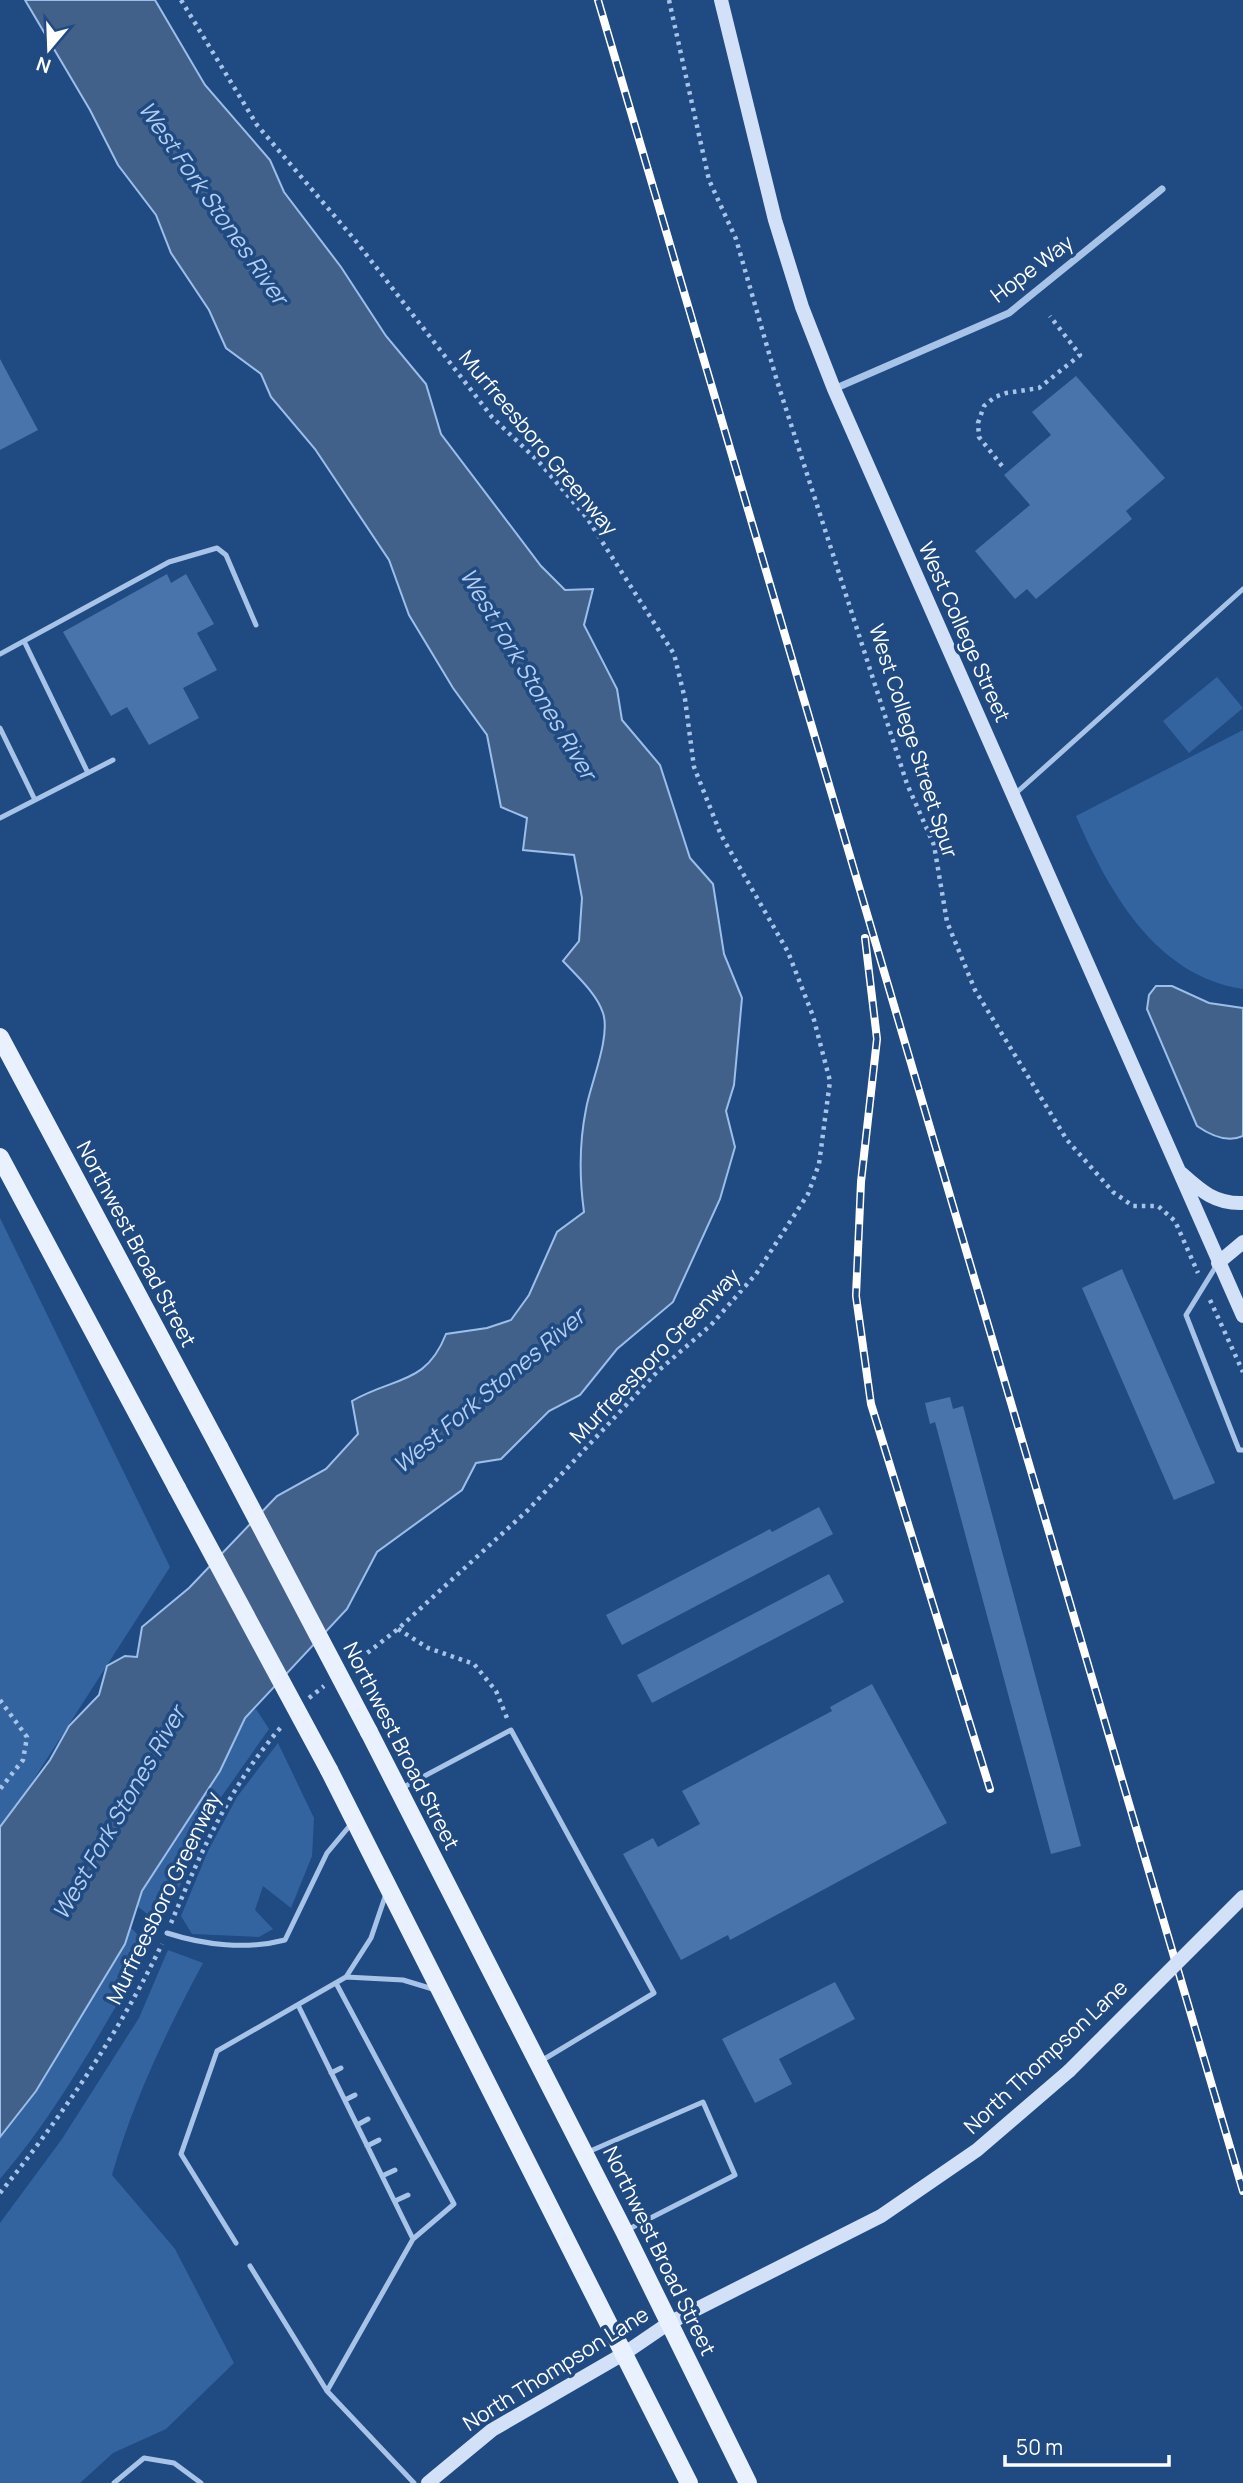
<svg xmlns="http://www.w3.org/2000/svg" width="1243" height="2483" viewBox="0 0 1243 2483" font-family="Manrope,sans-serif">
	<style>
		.green { fill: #3464a0 }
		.water { fill: #42618a; stroke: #9bbfea; stroke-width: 2 }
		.building { fill: #4974ab }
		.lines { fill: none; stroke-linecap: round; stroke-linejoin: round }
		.path { stroke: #a7c4e8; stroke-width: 4.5; stroke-dasharray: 3.5 5; stroke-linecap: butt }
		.lane { stroke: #a7c4e8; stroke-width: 5 }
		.street { stroke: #a7c4e8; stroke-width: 7 }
		.secondary { stroke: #d2e1f7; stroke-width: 14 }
		.primary { stroke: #eaf1fe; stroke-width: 18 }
		.rail-casing { stroke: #fff; stroke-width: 8 }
		.rail { stroke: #204a82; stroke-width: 5; stroke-dasharray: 16; stroke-linecap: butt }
		.secondary-bridge { stroke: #d2e1f7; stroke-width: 14 }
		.primary-bridge { stroke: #eaf1fe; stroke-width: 18 }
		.labels { text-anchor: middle; stroke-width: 7; stroke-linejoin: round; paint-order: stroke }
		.street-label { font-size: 21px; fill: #fff; stroke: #204a82 }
		.water-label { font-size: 23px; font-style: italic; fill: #b3cef0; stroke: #204a82 }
	</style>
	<rect width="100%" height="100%" fill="#204a82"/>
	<path class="green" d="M1217,677l26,31 -54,45 -26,-32z
		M1243,730v259c-88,-13 -135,-99 -167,-173z
		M0,1218l170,349 -170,265z
		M256,1709l13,20 -52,74 -39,87 -23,30 -18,-14 5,-15 78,-120 25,-53z
		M278,1743l36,75 -2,38 -21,52 -28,-22 -8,24 18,19 -14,8 -67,-3 -11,-18 27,-65 29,-54z
		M130,1927l20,20c-46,79 -90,162 -150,232v-42l36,-46 89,-147z
		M168,1950l35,13c-36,67 -70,138 -91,212l63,74 59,114 -68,66 -53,24 -33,30h-80v-260l62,-84 77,-121z"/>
	<path class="water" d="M25,0h130l50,85 65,75 14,32 57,75 45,69 40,48 15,50 100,132 24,24 28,-1 -9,36 33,64 5,31 38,45 30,93 23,26 11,70 18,44 -8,87 -8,26 9,36 -15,52 -47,103 -56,47 -37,46 -31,16 -48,48 -25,4 -14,27 -85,62 -30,57 -102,109 -25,53 -78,120 -17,53 -89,147 -36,46v-310l50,-67 19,-34 30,-31 8,-29 18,-10 12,1 5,-30 47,-39 88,-92 49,-27 32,-35 -6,-33c44,-25 74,-16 94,-67l41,-6 24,-8 18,-25 28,-63 27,-20c-5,-36 -5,-68 2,-103 4,-24 25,-72 17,-96 -6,-19 -26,-37 -40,-52l16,-20 3,-43 -8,-43 -51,-5 4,-32 -26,-11 -14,-72 -34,-47 -44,-73 -20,-55 -74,-111 -44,-52 -10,-23 -35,-26 -17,-38 -38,-57 -15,-38 -38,-50 -28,-55z
		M1156,986h16l37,17 34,5v128c-15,7 -33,-1 -46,-10l-50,-117 2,-14z"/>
	<path class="building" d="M0,359l38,71 -38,20z
		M1076,376l89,102 -39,33 6,8 -96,80 -9,-10 -12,10 -40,-48 55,-46 -26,-30 47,-40 -19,-23z
		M167,574l4,9 15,-9 28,50 -17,9 20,37 -34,18 16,30 -50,27 -22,-38 -16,9 -48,-84z
		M1122,1269l93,214 -41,17 -92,-212z
		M950,1397l3,12 10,-3 118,440 -30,8 -116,-432 -5,2 -5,-21z
		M819,1507l14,27 -211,111 -16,-30 164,-86 2,3z
		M829,1574l15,28 -192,101 -15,-28z
		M872,1684l75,139 -217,117 -2,-5 -47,25 -58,-106 30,-16 5,9 42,-23 -18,-33 150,-80 -2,-4z
		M835,1982l20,37 -76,40 13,25 -37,19 -33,-64z"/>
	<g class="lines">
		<path class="path" d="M181,0l76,125 98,115 137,177 47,45 48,56 87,136 11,45 9,68 27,68 67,117 25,64 17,65 -11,83 -11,30 -52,80 -45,51 -53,46 -130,139 -130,119 -45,35
			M669,0l40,180 27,59 41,142 130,403 27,61 13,77 28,68 92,150 46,52 20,14h25l17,15 23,52
			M1002,466l-23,-29 -1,-14 6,-17 11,-9 11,-4 33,-5 41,-33 -30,-39
			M1210,1300l33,72
			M398,1629l30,19 46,16 22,27 11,27
			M309,1698l15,-12
			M0,1700l27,37 -4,23 -23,29
			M171,1923c30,-71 60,-140 112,-198
			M0,2193c62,-77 119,-160 162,-249"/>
		<path class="lane" d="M24,641l64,132
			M0,654l169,-92 48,-14 9,7 30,70
			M0,728l35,72
			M1015,794l228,-205
			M0,818l113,-58
			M1218,1263l-32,52 53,135h4
			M400,1789l111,-59 143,263 -113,68
			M167,1933c37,12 80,17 118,7l42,-87 25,-30
			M346,1977l57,3 33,10
			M336,1983l118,221 -41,35
			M298,2005l115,234 -86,152
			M331,2073l10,-5
			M345,2100l10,-5
			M357,2125l11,-6
			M367,2146l12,-6
			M588,2152l115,-50 32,73 -108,55
			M382,2176l13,-6
			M395,2201l13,-6
			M236,2243l-55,-89 36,-103 129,-74 25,-39 15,-44
			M250,2266l77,125 87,92
			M114,2483l30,-25 30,5 27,20"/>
		<path class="street" d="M834,389l175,-76 153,-124"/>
		<path class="secondary" d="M721,0l54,220 27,87 32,82 409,927
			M1181,1173c20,18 34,31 62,30
			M1218,1263l25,-21
			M428,2483l64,-53 133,-77 44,-30 212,-107 96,-66 92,-79"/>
		<path class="primary" d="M0,1037l219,410
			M0,1157l177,331
			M369,1732l255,499 124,252
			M329,1770l360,713"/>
		<g class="rail-casing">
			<path id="rail" d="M598,0l645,2191
				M865,938l12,101 -16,143 -5,114 15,108 119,385"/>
		</g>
		<use href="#rail" class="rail"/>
		<path class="secondary-bridge" d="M1069,2071l174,-174"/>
		<path class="primary-bridge" d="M219,1447l150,285
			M177,1488l152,282"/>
	</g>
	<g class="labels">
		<g class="street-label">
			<text transform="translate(1032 269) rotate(-37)" y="7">Hope Way</text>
			<text transform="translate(538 443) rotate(50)" y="7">Murfreesboro Greenway</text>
			<text transform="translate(964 632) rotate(66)" y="7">West College Street</text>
			<text transform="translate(913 741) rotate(72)" y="7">West College Street Spur</text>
			<text transform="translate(136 1244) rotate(62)" y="7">Northwest Broad Street</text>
			<text transform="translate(655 1356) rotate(-46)" y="7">Murfreesboro Greenway</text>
			<text transform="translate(401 1746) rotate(63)" y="7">Northwest Broad Street</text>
			<text transform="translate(164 1898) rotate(-64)" y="7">Murfreesboro Greenway</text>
			<text transform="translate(1046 2057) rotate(-43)" y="7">North Thompson Lane</text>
			<text transform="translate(659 2251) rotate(64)" y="7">Northwest Broad Street</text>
			<text transform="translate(556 2369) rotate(-32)" y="7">North Thompson Lane</text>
		</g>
		<g class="water-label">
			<text transform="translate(213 203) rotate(55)" y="8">West Fork Stones River</text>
			<text transform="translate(528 674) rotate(59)" y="8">West Fork Stones River</text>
			<text transform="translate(489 1391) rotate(-40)" y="8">West Fork Stones River</text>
			<text transform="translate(119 1813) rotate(-60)" y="8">West Fork Stones River</text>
		</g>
	</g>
	<g transform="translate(49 49) rotate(199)" stroke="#204a82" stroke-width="5" paint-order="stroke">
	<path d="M0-5L12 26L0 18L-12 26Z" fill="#ffffff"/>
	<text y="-10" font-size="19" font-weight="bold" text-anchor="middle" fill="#ffffff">N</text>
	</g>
	<path d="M1005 2455v10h164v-10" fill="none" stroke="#ffffff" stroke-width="3.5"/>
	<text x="1016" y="2455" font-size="21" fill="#ffffff" stroke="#204a82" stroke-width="5" paint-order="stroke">50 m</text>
</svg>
